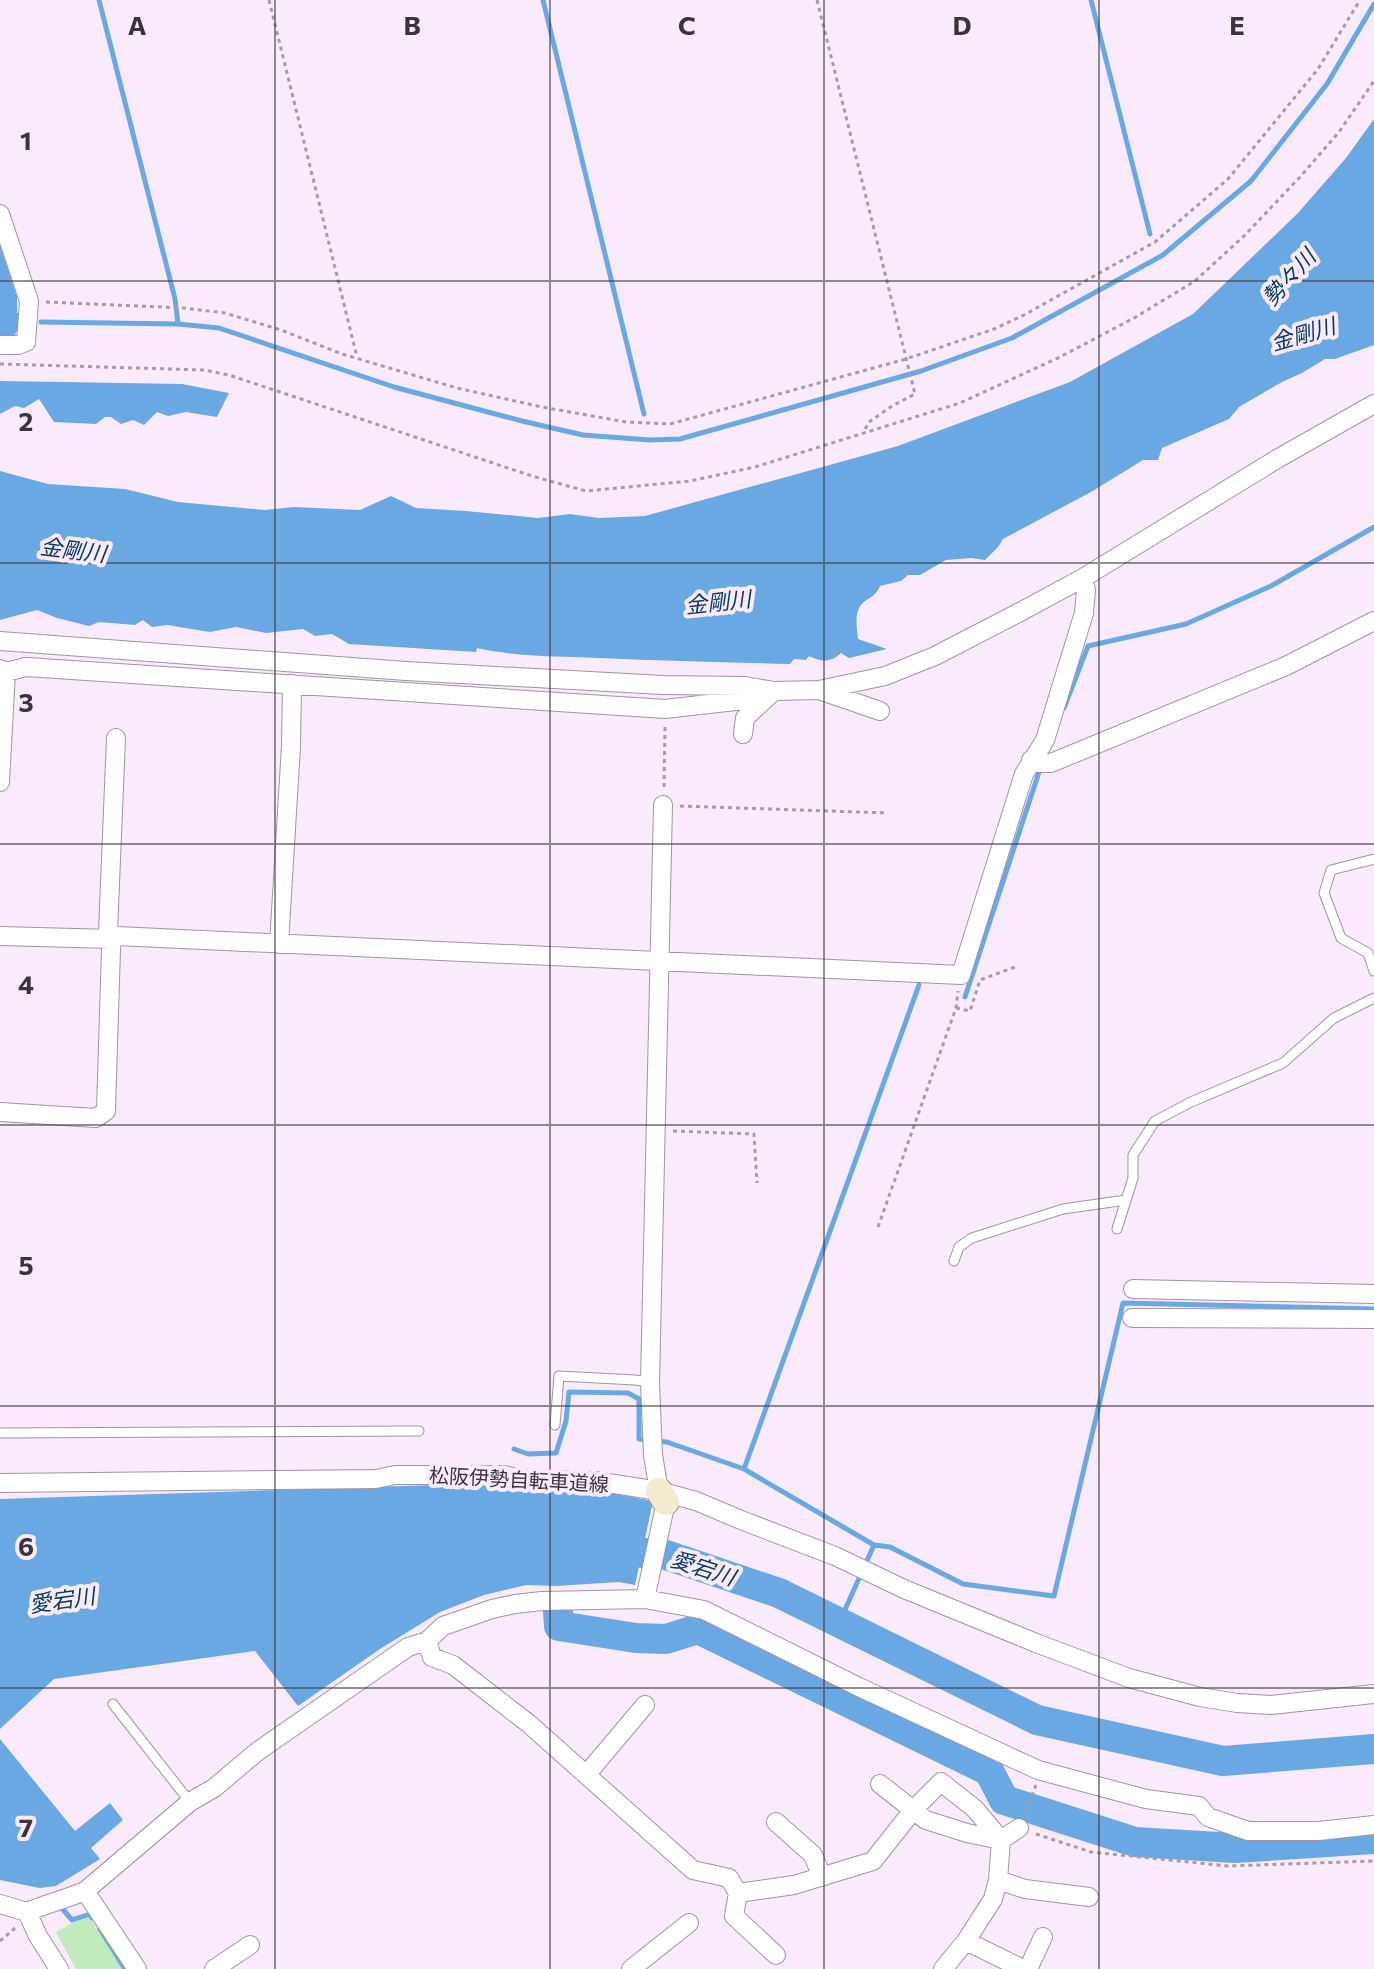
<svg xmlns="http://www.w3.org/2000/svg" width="1374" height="1969" viewBox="0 0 1374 1969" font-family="Commissioner,'Noto Sans JP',sans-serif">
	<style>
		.green { fill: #c1eabd }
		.water { fill: #6aa8e4 }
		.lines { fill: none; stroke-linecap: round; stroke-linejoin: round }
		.stream { stroke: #6aa8e4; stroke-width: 5 }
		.river { stroke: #6aa8e4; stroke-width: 30 }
		.service-casing { stroke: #a194a2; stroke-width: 11 }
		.minor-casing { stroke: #a194a2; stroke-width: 20 }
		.secondary-casing { stroke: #a194a2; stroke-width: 28 }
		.path { stroke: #a69ba7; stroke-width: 3; stroke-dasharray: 4 4; stroke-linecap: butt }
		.service { stroke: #fff; stroke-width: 9 }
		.minor { stroke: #fff; stroke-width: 18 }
		.secondary { stroke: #f4ead0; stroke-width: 26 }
		.grid { fill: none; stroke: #3a343a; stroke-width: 2; stroke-opacity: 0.55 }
		.labels { text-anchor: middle; stroke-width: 8; stroke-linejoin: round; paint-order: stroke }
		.street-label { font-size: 20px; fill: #3a343a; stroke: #f9ebfb }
		.water-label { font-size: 22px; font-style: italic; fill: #0a3960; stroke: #f9ebfb }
		.grid-label { font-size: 26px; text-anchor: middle; font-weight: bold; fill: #3a343a; stroke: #f9ebfb; stroke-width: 8; stroke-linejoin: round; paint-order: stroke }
	</style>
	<rect width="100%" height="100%" fill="#f9ebfb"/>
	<path class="green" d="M88,1914l35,55h-47l-20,-37z"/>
	<path class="water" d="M1374,119v226l-39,14h-10l-23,14 -20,9 -43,25 -10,12 -67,29 -4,12h-15l-52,32 -88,47 -5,8 -13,13 -14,-2 -25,2 -26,15h-12l-7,6 -21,5c-6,13 -11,10 -19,19 -7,9 -4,23 -3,34l29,10 -38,9 -8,-5c-10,10 -20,9 -32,3l-3,4 -12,-1 -4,5c-64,-2 -127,-3 -191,-6 -40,-2 -82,-1 -122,-10l-1,4 -127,-8 -17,-10 -17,2 -12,-7 -37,4 -30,-6 -26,5 -43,-7 -15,2 -9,-7 -8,5 -36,-3 -10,4 -32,-8 -20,-8 -37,10v-149l48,13 77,5 53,13 87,8 29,-3 66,3 31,-14 25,12 50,3 72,7 32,-4 29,4 46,-2 253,-70 172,-64 123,-68 105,-101 48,-55z
		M0,245l17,52v16h7l-9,22h-15z
		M0,381l182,3 47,9 -12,24 -31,-5 -18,4 -11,-4 -13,13 -11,-5 -12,4 -10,-7h-6l-9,7 -42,-2 -15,-23 -15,9 -9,-2 -15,8z
		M498,1483l97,7 58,11 -18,84 -16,-3 -63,4 -30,-1 -42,10 -44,17 -60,37 -82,57 -43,-55 -201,28 -54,50v-230z
		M0,1739l75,92 35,-28 13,17 -32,28 9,11 -44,27 -16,2 -40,-8z"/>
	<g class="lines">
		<path class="stream" d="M99,0l76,299 3,25
			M543,0l101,414
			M1091,0l59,234
			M41,322l137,2 41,4 175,59 128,34 61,14 67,5 30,-1 241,-68 91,-33 151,-83 88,-74 76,-97 47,-80
			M1064,708l24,-62 98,-22 85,-38 103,-59
			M965,997l76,-231
			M656,1441l11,1 77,27 175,-484
			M514,1449l14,5 28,-1 10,-32 3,-29 59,1 11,6v40l8,1
			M744,1469l130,76
			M839,1623l35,-78 16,2 73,37 91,12 69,-293 251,6
			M60,1906l12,14 18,-6 2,4
			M100,1929l25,40"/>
		<path class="river" d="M601,1549l65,6 113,38 258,127 186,41 151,-12
			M558,1611l1,15 77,12 30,1 32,-10 291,142 15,29 131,42 101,6 138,-9"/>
		<g class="service-casing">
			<path id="service" d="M1374,859l-43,11 -7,23 17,45 27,15 6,18
				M1117,1229l16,-51v-23l22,-34 36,-19 92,-39 51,-45 40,-20
				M954,1261l5,-14 13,-9 91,-29 63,-9
				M555,1425l4,-49 76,4 15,2
				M0,1433l419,-2
				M113,1704l77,98"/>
		</g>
		<g class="minor-casing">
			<path id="minor" d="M0,214l29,87 -3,41 -8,3h-18
				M0,641l406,30 257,14 81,1 30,5 45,-1 66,-14 50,-20 85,-44 63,-34 194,-119 97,-55
				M0,669l6,3 20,-5 639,42 88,-10 21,-8 -29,27 -2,16
				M819,690l61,21
				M1031,760l5,3h15l235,-97 88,-45
				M0,782l6,-110
				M0,936l112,3 -4,-7 8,-194
				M279,944l12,-198 1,-62
				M0,1112l96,6 10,-7 5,-162 1,-10 5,-3 844,39 63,-201 21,-34 39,-127 2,-23 -3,-12
				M1133,1289l241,5
				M1132,1318l242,1
				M0,1483l376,-4 19,-4h109l16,4 75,2 64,10 37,10 45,19 94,36 69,33 132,54 93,35 71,19 37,6 34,2 103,-11
				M659,1491l-6,-36 -3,-73 13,-577
				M645,1599l21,-97
				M427,1641l5,16 21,8 75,58 165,147 36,8 9,15 56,-8 79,-24 41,-52 27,-27 34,27 26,31 -34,-7 -41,-13 -46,-36
				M586,1775l59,-70
				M776,1822l37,33 9,22
				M998,1880l27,9 64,8
				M738,1893l-4,23 42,39
				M0,1904l27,8 11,24 21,33
				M27,1912c19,-8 39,-13 58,-21
				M966,1941l27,-42 5,-19 3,-40 18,-12
				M137,1969l-52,-78 105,-89 24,-14 44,-37 150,-104 19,-6 16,-15 49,-17 23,-5 27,-3 103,-2 59,11 155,77 179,83 108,29 53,7 9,11 40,14h71l55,-6
				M214,1969l36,-24
				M631,1969l58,-46
				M943,1969l23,-28 57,28
				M1028,1969l15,-32"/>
		</g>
		<g class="secondary-casing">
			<path id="secondary" d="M659,1491l7,11"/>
		</g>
		<path class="path" d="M269,0l88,357
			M817,0l98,394 -23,12 -23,16 -6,11
			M46,302l138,6 41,5 56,17 61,24 115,34 85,19 84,15 44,2 236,-65 88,-30 30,-14 131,-73 73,-63 90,-110 42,-69
			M0,364l204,6 25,5 303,101 54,15 104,-10 65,-14 205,-64 100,-46 74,-39 61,-37 50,-46 55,-58 39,-45 35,-51
			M664,787l1,-61
			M680,806l208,7
			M956,1008l14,3 10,-31 35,-13
			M673,1131l81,3 3,49
			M878,1227l78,-219 2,-17
			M1026,1811l10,-26
			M1036,1834l55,18 137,14 146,-5
			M0,1941l15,-13"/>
		<use href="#service" class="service"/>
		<use href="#minor" class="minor"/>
		<use href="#secondary" class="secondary"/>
	</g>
	<path class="grid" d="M275,0v1969M550,0v1969M824,0v1969M1099,0v1969M0,281h1374M0,563h1374M0,844h1374M0,1125h1374M0,1406h1374M0,1688h1374"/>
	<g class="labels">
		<g class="street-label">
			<text transform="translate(519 1480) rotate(3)" y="7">松阪伊勢自転車道線</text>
		</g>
		<g class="water-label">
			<text transform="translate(1289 277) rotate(-48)" y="8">勢々川</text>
			<text transform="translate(1303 334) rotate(-16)" y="8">金剛川</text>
			<text transform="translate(73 550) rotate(7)" y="8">金剛川</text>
			<text transform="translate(718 602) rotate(-6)" y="8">金剛川</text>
			<text transform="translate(703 1568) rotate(18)" y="8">愛宕川</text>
			<text transform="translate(62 1600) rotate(-8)" y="8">愛宕川</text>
		</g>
	</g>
	<g class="grid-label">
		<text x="137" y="35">A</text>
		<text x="412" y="35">B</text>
		<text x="687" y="35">C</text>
		<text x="962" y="35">D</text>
		<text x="1237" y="35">E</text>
		<text x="26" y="150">1</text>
		<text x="26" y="431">2</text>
		<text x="26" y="712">3</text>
		<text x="26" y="994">4</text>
		<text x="26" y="1275">5</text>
		<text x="26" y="1556">6</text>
		<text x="26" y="1837">7</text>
	</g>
</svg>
